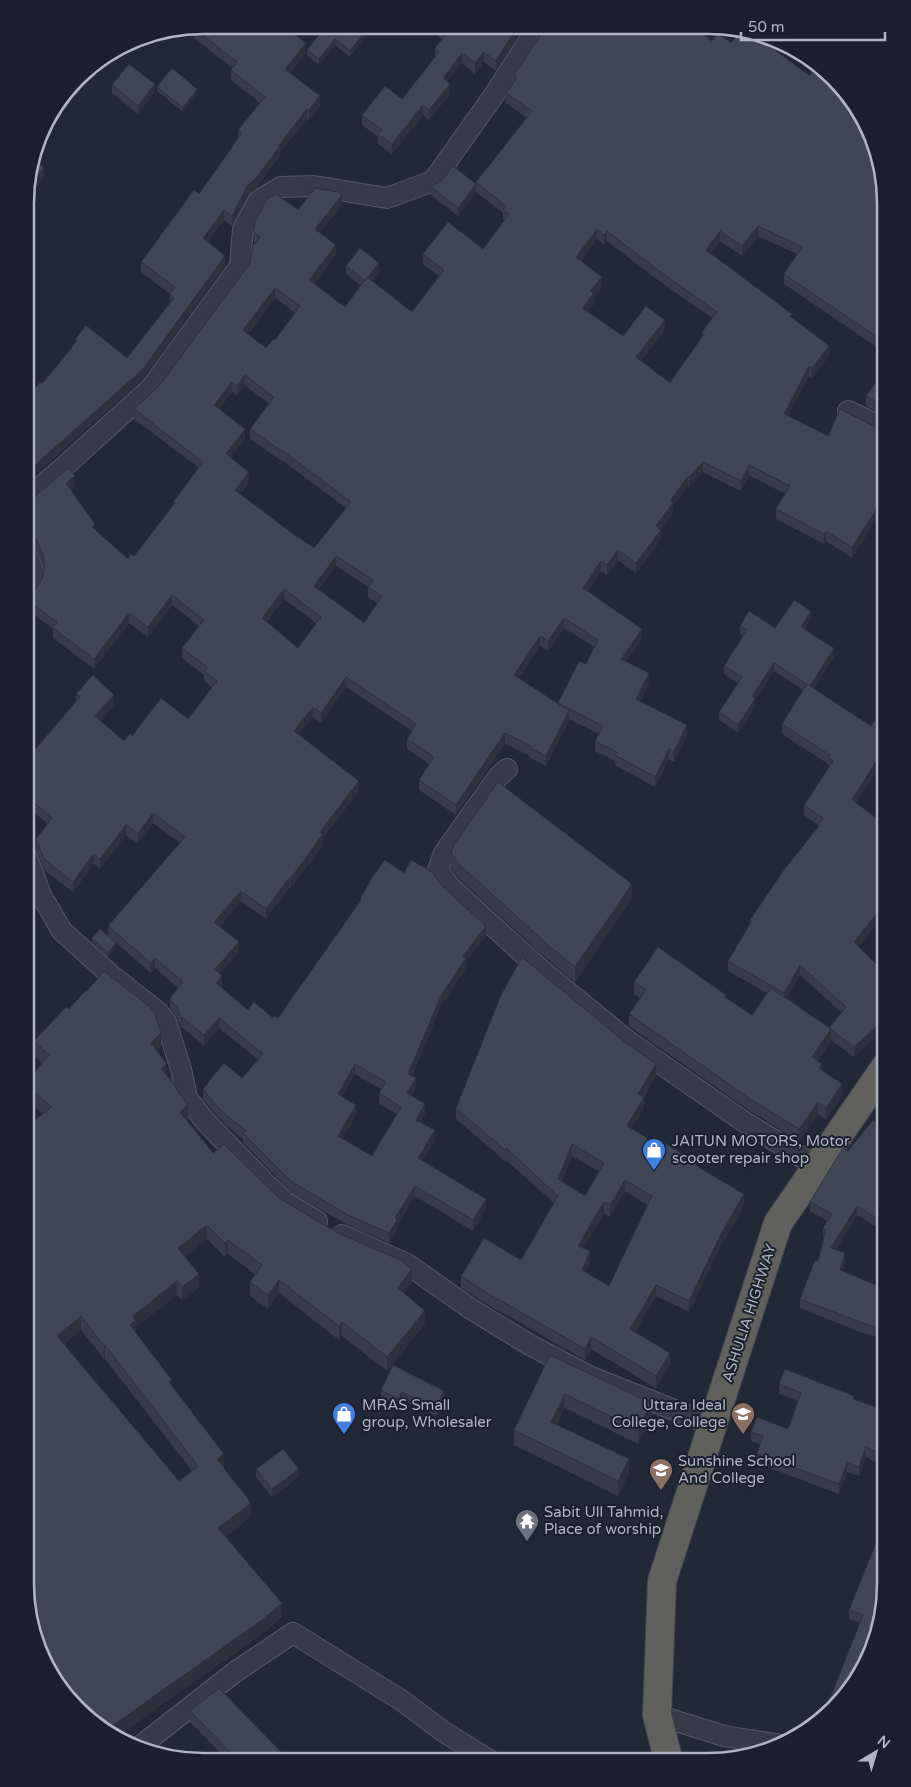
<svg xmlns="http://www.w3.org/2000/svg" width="911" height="1787" viewBox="0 0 911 1787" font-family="'Varela Round',sans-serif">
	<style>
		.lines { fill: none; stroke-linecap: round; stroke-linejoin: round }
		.minor-casing { stroke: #535865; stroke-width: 22 }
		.trunk-casing { stroke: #404552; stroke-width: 30 }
		.minor { stroke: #363b47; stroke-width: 20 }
		.trunk { stroke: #60605d; stroke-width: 28 }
		.wall { fill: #363c4a; fill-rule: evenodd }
		.shaded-wall { fill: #2c313c }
		.building { fill: #3f4656; stroke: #2c313c; fill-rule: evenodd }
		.labels { text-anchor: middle; stroke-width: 4; stroke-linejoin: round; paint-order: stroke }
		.poi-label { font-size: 15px; fill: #b0b5c3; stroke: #1b202c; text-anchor: start }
		.street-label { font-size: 15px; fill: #b0b5c3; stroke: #1b202c }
		.rim { fill: none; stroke: #b0b5c3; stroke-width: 2.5 }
	</style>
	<rect width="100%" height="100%" fill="#222936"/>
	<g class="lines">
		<g class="minor-casing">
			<path id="minor" d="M848,411l38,18
				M26,499l41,-35 84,-76 89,-122 3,-37 15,-28 23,-14 33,-1 73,12 46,-17 61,-86 44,-68
				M26,593c10,-16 10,-22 0,-38
				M507,769l-9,8 -54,76 -6,17 12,17 90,82 88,72 115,80 73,45
				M26,855l15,40 21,36 50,45 46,36 8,10 15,47 6,29 19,24 58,60 21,20 32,19
				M342,1235l65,29 64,45 59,36 61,32 121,48
				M657,1715l67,21 57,9
				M138,1748l97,-76 58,-39 108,67 43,32 47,29"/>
		</g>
		<g class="trunk-casing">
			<path id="trunk" d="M669,1762l-12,-47 5,-134 116,-358 108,-157"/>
		</g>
		<use href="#minor" class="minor"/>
		<use href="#trunk" class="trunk"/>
	</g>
	<path class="wall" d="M325,26h47v2l-22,29 -15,-12 -16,20 -12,-9v-6l18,-23z
		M426,26l98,1 -28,44 -12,-9 -9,12 -13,-11 -15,19 3,12 -21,26 -6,-5 -31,39 -14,-10v-7l-16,-12v-10l40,-16 33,-42v-9l7,-9z
		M194,28l112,25 -16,20 30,33 -11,14 -2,-1 -27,34v3l-24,32 -8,7 -16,31 -8,-6 -16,22 17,24 -83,114 -100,4 33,-41v-3l52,18 43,-55v-9l-29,-22v-10l58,-68 39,-56v-8l22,-27 -29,-23v-10l1,-2 -38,-30z
		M743,28l22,11 -1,1 122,162v151l-102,-69v-10l13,-20 -39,-18 -16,20 -22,-15 -9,13 81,64 37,38 -17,22 -3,-2 -21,40 40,20 53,-6h5v88l-7,-3 -27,43 -26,-17 -2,3 -48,-25v-10l9,-15 -36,-19 -8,16 -38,-19 -14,16 -1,-2 -15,20v7l-12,17v10l-25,33 -18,-13 -11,15 -6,-4 -13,20 54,48 -16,23 23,21 -9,18 47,34 -13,27 -5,-3 -14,28 -40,-22v-4l-20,-10v-10l4,-7 -30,-15v2l-23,45 -16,-8v-2l-25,-12 -49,71 -37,-25v-10l10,-16 -22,-15v-10l5,-8 -66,-44 -25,36 -8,-6 -14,17 60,57 -36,47v7l-33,44 -1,-1 -23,31 -25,-18 -21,25 19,26 -19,22 2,12 -1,1 27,23 25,8h5l82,-116v-3l44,-26 38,13 44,50 -20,25v7l-25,38 -29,70 4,12 -5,8 14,18 -4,8 14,19 -13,20 64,48 -13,22 -58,-35 -18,30v4l-8,13 -41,-18 -56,-32 -49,-50v-4l-16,-13 -12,-12 -12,-15v-10l39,-11 16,-18 -39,-32 -15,18 -22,-19 -1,1 -4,-10 -7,-10v-10l8,-10 -23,-20 -4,5 -35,-30v4l-8,10 -16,-15v-4l16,-2v-10l72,-83 -27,-20 -15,21 -12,-9 -26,34 -6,-5 -21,28 -29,-22 -8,-20v-11l12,-15 -22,-18v-46l50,-59v-7l38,11 -14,16 24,20 8,-5 56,-17 24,-32 -8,-6v-6l-22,-17v-10l17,-22 -27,-21 -24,32 -19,-14 -35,46 -41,-31v-9l-27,-20v-14l6,-2 8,-10 4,-11v-6l-8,-17 -4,-4 -6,-2v-43h3l46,-14 -5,4 25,40 33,29 6,-3 39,-50v-4l26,-34 -65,-49v-10l26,-24 90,-122 5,-20 -1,-1v-10l44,-22 44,-5 -22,28 16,22 -22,29 31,23 16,-21 -15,-12v-8l33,5 -7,10 40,31 27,-36 -16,-12v-10l60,-5 21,-28 -1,-1v-7l-27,-21 -18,24 -27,-21v-8l45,-3v-2l51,-64 -21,-15v-10l8,-11v-7l198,-34 19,2zM597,239l7,6 3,-4 48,37 57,40 -10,14v5l-32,46 -29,-22 24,-31 -42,6 -36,-24 7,-8v-7l8,-10 -21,-26zM275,298l20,15 -20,27 -9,8 -18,-14zM245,386l24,17 -19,26v10l33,23v-1l63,47 -32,40 -17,-11 -57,-43 9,-12 -19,-24 15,-19 -26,-30 13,-17 5,4zM336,566l32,21v10l9,6 -13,20 -45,-34zM284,599l32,24 -18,25 -31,-26zM564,628l30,19 -8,17 -28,40 -39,-26 21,-32 8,5zM355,1074l26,15 -2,4v11l18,10 -25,42 -30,-17 14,-24 -14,-19z
		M112,85l43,7 -17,22 -26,-21z
		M157,87l40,6 -14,19 -26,-21z
		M886,372v45l-20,-11v-10l15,-13z
		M811,619l-7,11 30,27 -21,32 58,37 15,2v48l-9,-6 -21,33 30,22v87l-28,35 28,27v54l-32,29 -23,-17v1l-13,20 4,9 20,26 -16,24 -8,-6 -19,27 -49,-30 -121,-85v-12l11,-16 -6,-4v-12l92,16 26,17 15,-22 -39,-22v-10l22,-38v-3l68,-92v-3l-14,-10v-10l25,-37 -1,-4 -46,-30v-10l21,-34 -29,-19 -19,29v7l-17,26 -19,-13v-8l19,-29 -14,-9v-8l19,-30 -3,-2v-8l35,2zM800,975l42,38 -13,15 -42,-30z
		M451,853l181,46 -57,83 -27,-22 -89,-81 -8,-11z
		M69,1009l92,37 -4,5 10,25 21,43 -2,1 27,33 66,45 133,85 -8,10 21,31 -38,47 -45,-35 -3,4 -60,-47 -11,16 -18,-13v-14l5,-8 -27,-20 -3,3 -18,-18 -22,18 14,31 -17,13 -5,-6 -41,32v6l36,54 52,81 27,49 -25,19 56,81 -20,17 -147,104 -29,-20 -61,-133v-458l18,-13 -17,-14v-17l16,-20 -8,-8v-14zM81,1330l23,29h1l87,112 -13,10 -115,-137z
		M656,1075l-12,22v11l-13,21 66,37 47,40 -23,40 -32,66 -33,-16 -21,36 35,33 -14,23 -65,-39 -6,11 -87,-50v1l-37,-23v-12l60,-16 33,-57 -48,-43v2l-50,-43v-11zM572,1156l28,16 -15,24 -23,-15zM625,1191l22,14 -38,81 -23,-14 4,-9 -7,-15 21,-34 6,3z
		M886,1131v102l-29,-18 -21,35 9,12 -2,9 40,17 3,-8v60l-26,-8 -60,-24v-9l18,-38 6,-23h-1v-10l4,-7 -17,-10v-9l38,-51z
		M550,1355l101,63 -13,26 -73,-36 -8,17 72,48 -11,23 -104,-51v-15z
		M393,1365l51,34 -8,17 -34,-16 -4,7 -17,-9v-8z
		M779,1384l75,15 31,11 1,-2v59l-20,-10 -7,19 -12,-4 -8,22 -82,-31v-9l3,-10 -9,-3v-9l37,-3 10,-28 -19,-7z
		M256,1469l43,8 -27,20 -16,-20z
		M886,1547l-37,146 -24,23v-5l35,-88 -11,-4v-9z
		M190,1711l98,50h-60l-38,-39z"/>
	<path class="shaded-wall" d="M369,26h3v2l-22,29v-6z
		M517,27h7l-28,44v-10z
		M335,39v6l-16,20v-6z
		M306,43v10l-21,26v-10z
		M484,52v10l-9,12v-11z
		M462,53v10l-19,25v-10z
		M109,54l-5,7v-3z
		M91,66l-7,8v-3l1,-2z
		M155,84v8l-17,22v-8z
		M450,84v10l-21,26v-10z
		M197,89v4l-14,19v-4z
		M320,96v10l-11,14v-10z
		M423,105v10l-31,39v-10z
		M307,109v10l-27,34v3l-24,32 -8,7 -16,31v-10l16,-31z
		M44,168v10l-14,18v3l-4,5v-10l3,-6z
		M476,184v8l-18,24v-8z
		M342,195v10l-27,34v-10z
		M224,210v10l-21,28v-10z
		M758,226v10l-16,20v-10z
		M597,229v10l-21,28v-10z
		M607,231v10l-3,4v-10z
		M720,231v10l-14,19v-10z
		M336,245v10l-27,35v-10z
		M225,256v10l-83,114 -116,103v-10z
		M379,263v8l-14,18v-8z
		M602,277v10l-8,10v7l-12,14v-10l8,-17z
		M275,288v10l-32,43v-11z
		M665,320v10l-29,37v-10z
		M829,346v10l-17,22v-10z
		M809,366v10l-25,48v-10z
		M245,375v11l-8,10v-10z
		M232,382v10l-18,23v-10z
		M245,429v10l-19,25v-10z
		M703,462v10l-14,16v-11z
		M749,465v10l-8,16v-10z
		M249,472v10l-14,18v-10z
		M75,476v10l-9,8v-11z
		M688,476v10l-15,20v7l-17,23v-10l14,-25z
		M879,505v10l-27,43v-11z
		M661,530v10l-25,33v-10z
		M826,531v10l-2,3v-10z
		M618,550v10l-11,15v-10z
		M336,556v10l-22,30v-10z
		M601,561v10l-18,27v-10z
		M284,589v10l-22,29v-10z
		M172,595v10l-24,32v-10z
		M811,611v8l-10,16v-8z
		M129,613v10l-35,46v-10z
		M564,618v10l-16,23v-10z
		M642,629v10l-21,30v-10z
		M540,636v10l-26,39v-10z
		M834,648v9l-24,37v-8z
		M774,663v8l-19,29v7l-17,26v-8l14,-29z
		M649,673v10l-13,26v-10z
		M346,677v10l-25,36v-10z
		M114,695v10l-19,21v-10z
		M313,707v10l-19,24v-10z
		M569,711v10l-23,45v-10z
		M687,725v10l-13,27v-11z
		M505,733v11l-49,71v-10z
		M669,749v10l-14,28v-10z
		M877,760v10l-25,40v-10z
		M359,781v10l-36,47v7l-33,44v-10l30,-47z
		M153,813v10l-15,21v-10z
		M126,825v10l-26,34v-10z
		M94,854v10l-21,28v-10z
		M289,878v10l-23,31v-10z
		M632,884v15l-57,83v-15z
		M241,891v10l-27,31v-10z
		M886,902v10l-32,40v-10z
		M486,926v10l-20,25v7l-25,38 -33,78v-10l33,-78 22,-40z
		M239,942v10l-24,28v-11z
		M116,943v4l-8,10v-4z
		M155,958v10l-4,5v-10z
		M800,965v10l-16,28v-10z
		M222,976v10l-6,7v-10z
		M182,1017v10l-1,1v-10z
		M219,1018v10l-15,18v-11z
		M886,1018v10l-32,29v-10z
		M831,1029v12l-19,28v-12z
		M161,1033v13l-10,10v-13z
		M167,1064v14l-6,-9z
		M355,1064v10l-17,30v-10z
		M656,1064v11l-18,30v-11z
		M416,1078v10l-9,15v-10z
		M842,1084v12l-16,24v-12z
		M644,1097v11l-17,29v-11z
		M818,1102v12l-19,27v-12z
		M425,1104v10l-9,16v-10z
		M188,1105v14l-8,7v-14z
		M356,1105v10l-18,31v-10z
		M435,1130v11l-17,27v-10z
		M572,1144v12l-14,34v-11z
		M625,1180v11l-15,26v-12z
		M415,1186v10l-18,30v4l-8,13v-10l6,-15z
		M744,1194v12l-23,40 -32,66v-11l32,-67z
		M486,1199v10l-13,22v-11z
		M604,1202v12l-26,43v-11z
		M857,1206v9l-26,43v-10z
		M207,1225v14l-29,23v-14z
		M228,1240v14l-3,3v-14z
		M590,1251v12l-8,18v-11z
		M845,1253v9l-5,18v-10z
		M412,1269v14l-14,19v-14z
		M199,1274v14l-17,13v-14z
		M279,1280v13l-11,16v-14z
		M177,1281v14l-41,32v8l-6,-10 3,-9z
		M656,1285v11l-26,45v-12z
		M425,1311v13l-38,47v-14z
		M81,1316v14l-24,19v-13z
		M342,1322v14l-3,4v-14z
		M591,1337v12l-6,11v-11z
		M105,1345v14h-1v-13z
		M670,1353v12l-14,23v-12z
		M172,1380v14l-3,-12z
		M444,1391v8l-8,17v-8z
		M402,1392v8l-4,7v-8z
		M565,1394v14l-14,29v-15z
		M651,1403v15l-13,26v-14z
		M866,1447v10l-7,19v-9z
		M224,1454v14l-7,5v-14z
		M629,1459v14l-11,23v-15z
		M847,1463v9l-8,22v-10z
		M299,1469v8l-27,20v-8z
		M251,1503v14l-33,24v-13z
		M282,1603v14l-20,17 -147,104 -10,-7z"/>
	<path class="building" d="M202,25l81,1 23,17 -21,26 35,27 -11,14 -2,-1 -28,36 1,1 -24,32 -8,7 -16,31 -8,-6 -21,28 22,18 -83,114 -116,103v-73l14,-18 2,2 35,-43 -2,-1 11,-15 41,33 47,-60 -4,-4 5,-7 -34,-25 53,-72 5,4 43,-61 -4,-3 27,-33 -34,-27 6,-8 -43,-34 1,-2z
		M326,26h43l-19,25 -15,-12 -16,20 -12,-9z
		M439,26l78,1 -21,34 -12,-9 -9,11 -13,-10 -19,25 7,6 -21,26 -6,-5 -31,39 -14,-10 4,-4 -20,-15 23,-29 17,13 37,-47 -4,-4 12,-15z
		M546,27l149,1 17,13 6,-8 13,10 12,-15 17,9 9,6 -1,2 42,31 5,-12 10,5 52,77 9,56v141l-102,-69 18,-27 -44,-21 -16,20 -22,-15 -14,19 86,64 -2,2 39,30 -17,22 -3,-2 -25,48 44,22 12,-27 41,21h5v78l-7,-3 -27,42 -26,-16 -2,3 -48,-25 14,-23 -41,-21 -8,16 -38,-19 -14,15 -1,-1 -18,25 3,2 -17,23 5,4 -25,33 -18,-13 -11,15 -6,-4 -18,27 59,41 -21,30 28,14 -13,26 51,26 -13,26 -5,-2 -14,28 -40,-22 2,-3 -22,-11 8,-15 -45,-23 21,-42 7,3 12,-24 -34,-22 -16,23 -8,-5 -26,39 55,36 -23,45 -16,-8 1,-2 -26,-13 -49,72 -37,-25 15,-23 -27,-18 9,-15 -70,-47 -25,36 -8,-6 -19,24 65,50 -39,51 3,2 -33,45 -1,-1 -23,31 -25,-18 -27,31 25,20 -24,27 7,7 -6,7 32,27 6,-8 19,16 2,-2 3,2 83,-118 -1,-1 12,-21 13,-18 19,13 7,-13 21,12 10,14 44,40 -23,30 3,2 -25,38 -33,78 8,4 -9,15 18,11 -9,16 19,10 -17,28 68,41 -13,21 -58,-34 -20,32 2,2 -8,13 -41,-18 -56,-33 -49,-49 3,-2 -19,-15 -12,-12 -12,-15 21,-26 18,15 21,-24 -44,-36 -15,17 -22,-18 -1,1 -4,-10 -7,-10 13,-16 -28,-24 -4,5 -43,-37 77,-89 -32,-24 -15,21 -12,-9 -26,34 -6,-5 -21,28 -29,-23 -8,-20 16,-21 -26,-22v-36l54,-63 -4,-3 17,-19 21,20 -19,21 29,25 6,-7 2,2 29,-38 27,21 29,-38 -13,-10 3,-4 -25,-19 22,-28 -32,-25 -24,32 -19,-14 -35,46 -41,-31 4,-6 -31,-23v-4l6,-2 8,-10 4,-11v-16l-8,-17 -4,-4 -6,-2v-33h3l4,-2 35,-30 7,8 -9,7 29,41 -3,3 36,32 3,-5 3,2 41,-53 -2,-1 30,-40 -69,-53 26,-24 90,-122 3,-17 7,-9 -6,-5 1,-10 12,-23 9,-5 22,16 17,-22 23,4 4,3 -27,34 21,16 -27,35 36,27 22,-30 45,35 32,-42 -21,-16 25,-32 35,27 26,-35 -6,-4 3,-4 -30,-24 56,-71 -26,-18 11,-15 -3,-3zM597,229l7,6 3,-4 48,37 62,44 -15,20 2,2 -34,49 -34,-26 29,-37 -19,-14 -23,30 -41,-28 12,-15 -4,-2 12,-14 -26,-20zM275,288l25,18 -25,34 -2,-1 -7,9 -23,-18zM245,375l29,22 -24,32 33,23v-1l68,51 -37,46 -17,-12v1l-62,-47 14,-18 -23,-18 19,-25 -31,-24 18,-23 5,4zM336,556l37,24 -5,7 14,9 -18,27 -50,-37zM284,589l37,28 -23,31 -36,-30zM355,1064l31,18 -7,11 22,14 -29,49 -34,-20 18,-31 -18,-11z
		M129,64l26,20 -17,22 -26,-21z
		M172,68l25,21 -14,19 -26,-21z
		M33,159l11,9 -15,20 1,1 -4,5v-14z
		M453,166l23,18 -18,24 -27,-21 11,-7z
		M360,248l19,15 -14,18 -19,-15z
		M886,372v35l-20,-11 11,-15 4,2z
		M794,600l17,11 -10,16 33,21 -24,38 -36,-23 -22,33 3,3 -17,26 -19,-13 23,-35 -18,-11 23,-36 -7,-4 9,-15 26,17z
		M807,684l64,42 3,-5 12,7v38l-9,-6 -25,40 34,25v77l-32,40 32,32v44l-32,29 -25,-19 17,-21 -46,-42 -16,28 -56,-32 24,-40 -2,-1 33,-49 36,-45 -1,-1 5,-7 -19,-13 29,-44 -5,-3 2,-3 -48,-31z
		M498,782l134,102 -57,83 -27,-22 -89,-81 -8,-11 4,-10z
		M100,929l16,14 -8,10 -16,-15z
		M658,947l68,48 -1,2 27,18 19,-27 60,41 -19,28 10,7 -3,4 23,16 -16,24 -8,-6 -19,27 -49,-30 -121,-85 17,-24 -12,-8z
		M522,957l99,82 35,25 -18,30 6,3 -17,29 25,15 2,-4 43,25 -2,3 49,29 -23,40 -32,67 -33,-16 -26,44 40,24 -14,23 -65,-39 -6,12 -87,-50v1l-37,-24 23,-38 37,22 37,-64 -52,-48v3l-50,-43 45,-113zM572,1144l32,19 -19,33 -27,-17zM625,1180l27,16 -43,90 -27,-16 8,-19 -12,-5 26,-44 6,3z
		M104,971l46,36 5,7 6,19 -10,10 16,21 -6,5 14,16 3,7 10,13 -8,7 33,41 11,-9 55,54 59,35 62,27 12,9 -14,19 27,23 -38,46 -45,-35 -3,4 -60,-46 -11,15 -18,-13 12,-17 -34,-25 -3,3 -18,-18 -29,23 21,26 -17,13 -5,-6 -44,35 3,5 -6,4 42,55 -3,2 55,72 -7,5 34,44 -33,25 64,75 -20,17 -157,111 -19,-13 -52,-77 -9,-56v-327l7,-6 -7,-8v-117l27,-20 -26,-21v-3l23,-28 -15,-14 32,-34 3,2 16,-18 1,1zM81,1316l23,30 1,-1 93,121 -19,15 -122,-145z
		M873,1120l13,11v93l-29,-18 -26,42 14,5 -5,17 43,18 3,-8v51l-26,-9 -60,-23 15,-39 3,1 8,-31 -3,-2 9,-14 -22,-12 33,-54 5,3z
		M550,1355l101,48 -13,27 -73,-36 -14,28 78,37 -11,22 -104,-51z
		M393,1365l51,26 -8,17 -34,-16 -4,7 -17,-9z
		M785,1369l69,27 -1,3 32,11 1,-2v49l-20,-10 -7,20 -12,-4 -8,21 -82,-30 6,-18 -12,-4 6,-15 31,12 13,-36 -22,-9z
		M283,1449l16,20 -27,20 -16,-20z
		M876,1543l10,4v49l-13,56 -24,41 -21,19 -3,-1 38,-96 -14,-5z
		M219,1688l69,71 -2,2h-47l-49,-50z"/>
	<defs>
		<g id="shop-pin" transform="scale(1.25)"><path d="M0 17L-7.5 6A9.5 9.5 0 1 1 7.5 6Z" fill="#3f7fe0" stroke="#1b202c"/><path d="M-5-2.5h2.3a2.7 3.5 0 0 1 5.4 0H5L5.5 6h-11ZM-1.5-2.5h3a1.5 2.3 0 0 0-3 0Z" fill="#fff"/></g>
		<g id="university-pin" transform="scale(1.25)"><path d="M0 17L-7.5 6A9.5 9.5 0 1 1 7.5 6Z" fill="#8d6e63" stroke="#1b202c"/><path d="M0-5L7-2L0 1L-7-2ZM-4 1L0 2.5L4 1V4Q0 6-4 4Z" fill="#fff"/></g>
		<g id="school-pin" transform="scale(1.25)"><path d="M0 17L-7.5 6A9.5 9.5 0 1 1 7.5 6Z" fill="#8d6e63" stroke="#1b202c"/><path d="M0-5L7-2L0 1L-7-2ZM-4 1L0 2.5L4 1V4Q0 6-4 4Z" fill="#fff"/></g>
		<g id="temple-pin" transform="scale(1.25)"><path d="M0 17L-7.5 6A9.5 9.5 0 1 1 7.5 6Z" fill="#6b7280" stroke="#1b202c"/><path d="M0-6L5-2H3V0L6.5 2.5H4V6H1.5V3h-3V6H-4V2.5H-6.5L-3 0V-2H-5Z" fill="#fff"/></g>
	</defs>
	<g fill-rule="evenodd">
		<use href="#shop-pin" x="654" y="1150"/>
		<use href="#shop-pin" x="344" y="1414"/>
		<use href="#university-pin" x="743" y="1414"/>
		<use href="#school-pin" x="661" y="1470"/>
		<use href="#temple-pin" x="527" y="1521"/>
	</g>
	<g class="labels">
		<g class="poi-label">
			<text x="672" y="1146">JAITUN MOTORS, Motor<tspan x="672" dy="17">scooter repair shop</tspan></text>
			<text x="362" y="1410">MRAS Small<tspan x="362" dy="17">group, Wholesaler</tspan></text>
			<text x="726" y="1410" text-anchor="end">Uttara Ideal<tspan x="726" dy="17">College, College</tspan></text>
			<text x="678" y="1466">Sunshine School<tspan x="678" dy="17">And College</tspan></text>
			<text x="544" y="1517">Sabit Ull Tahmid,<tspan x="544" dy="17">Place of worship</tspan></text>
		</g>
		<g class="street-label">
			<text transform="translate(749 1313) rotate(-72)" y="5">ASHULIA HIGHWAY</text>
		</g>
	</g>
	<path d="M0 0H911V1787H0ZM203 34H708A169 169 0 0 1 877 203V1584A169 169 0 0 1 708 1753H203A169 169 0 0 1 34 1584V203A169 169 0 0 1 203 34Z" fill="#1b202c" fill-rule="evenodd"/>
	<path class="rim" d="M203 34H708A169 169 0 0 1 877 203V1584A169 169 0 0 1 708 1753H203A169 169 0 0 1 34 1584V203A169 169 0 0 1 203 34Z"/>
	<g transform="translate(876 1752) rotate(38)" stroke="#1b202c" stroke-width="4" paint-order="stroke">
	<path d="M0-4L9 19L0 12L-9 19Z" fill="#b0b5c3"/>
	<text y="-8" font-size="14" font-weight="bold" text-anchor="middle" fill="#b0b5c3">N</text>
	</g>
	<path d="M741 32v8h144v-8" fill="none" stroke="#b0b5c3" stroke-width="2.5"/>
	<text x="748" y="32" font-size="15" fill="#b0b5c3" stroke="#1b202c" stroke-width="4" paint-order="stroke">50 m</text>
</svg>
